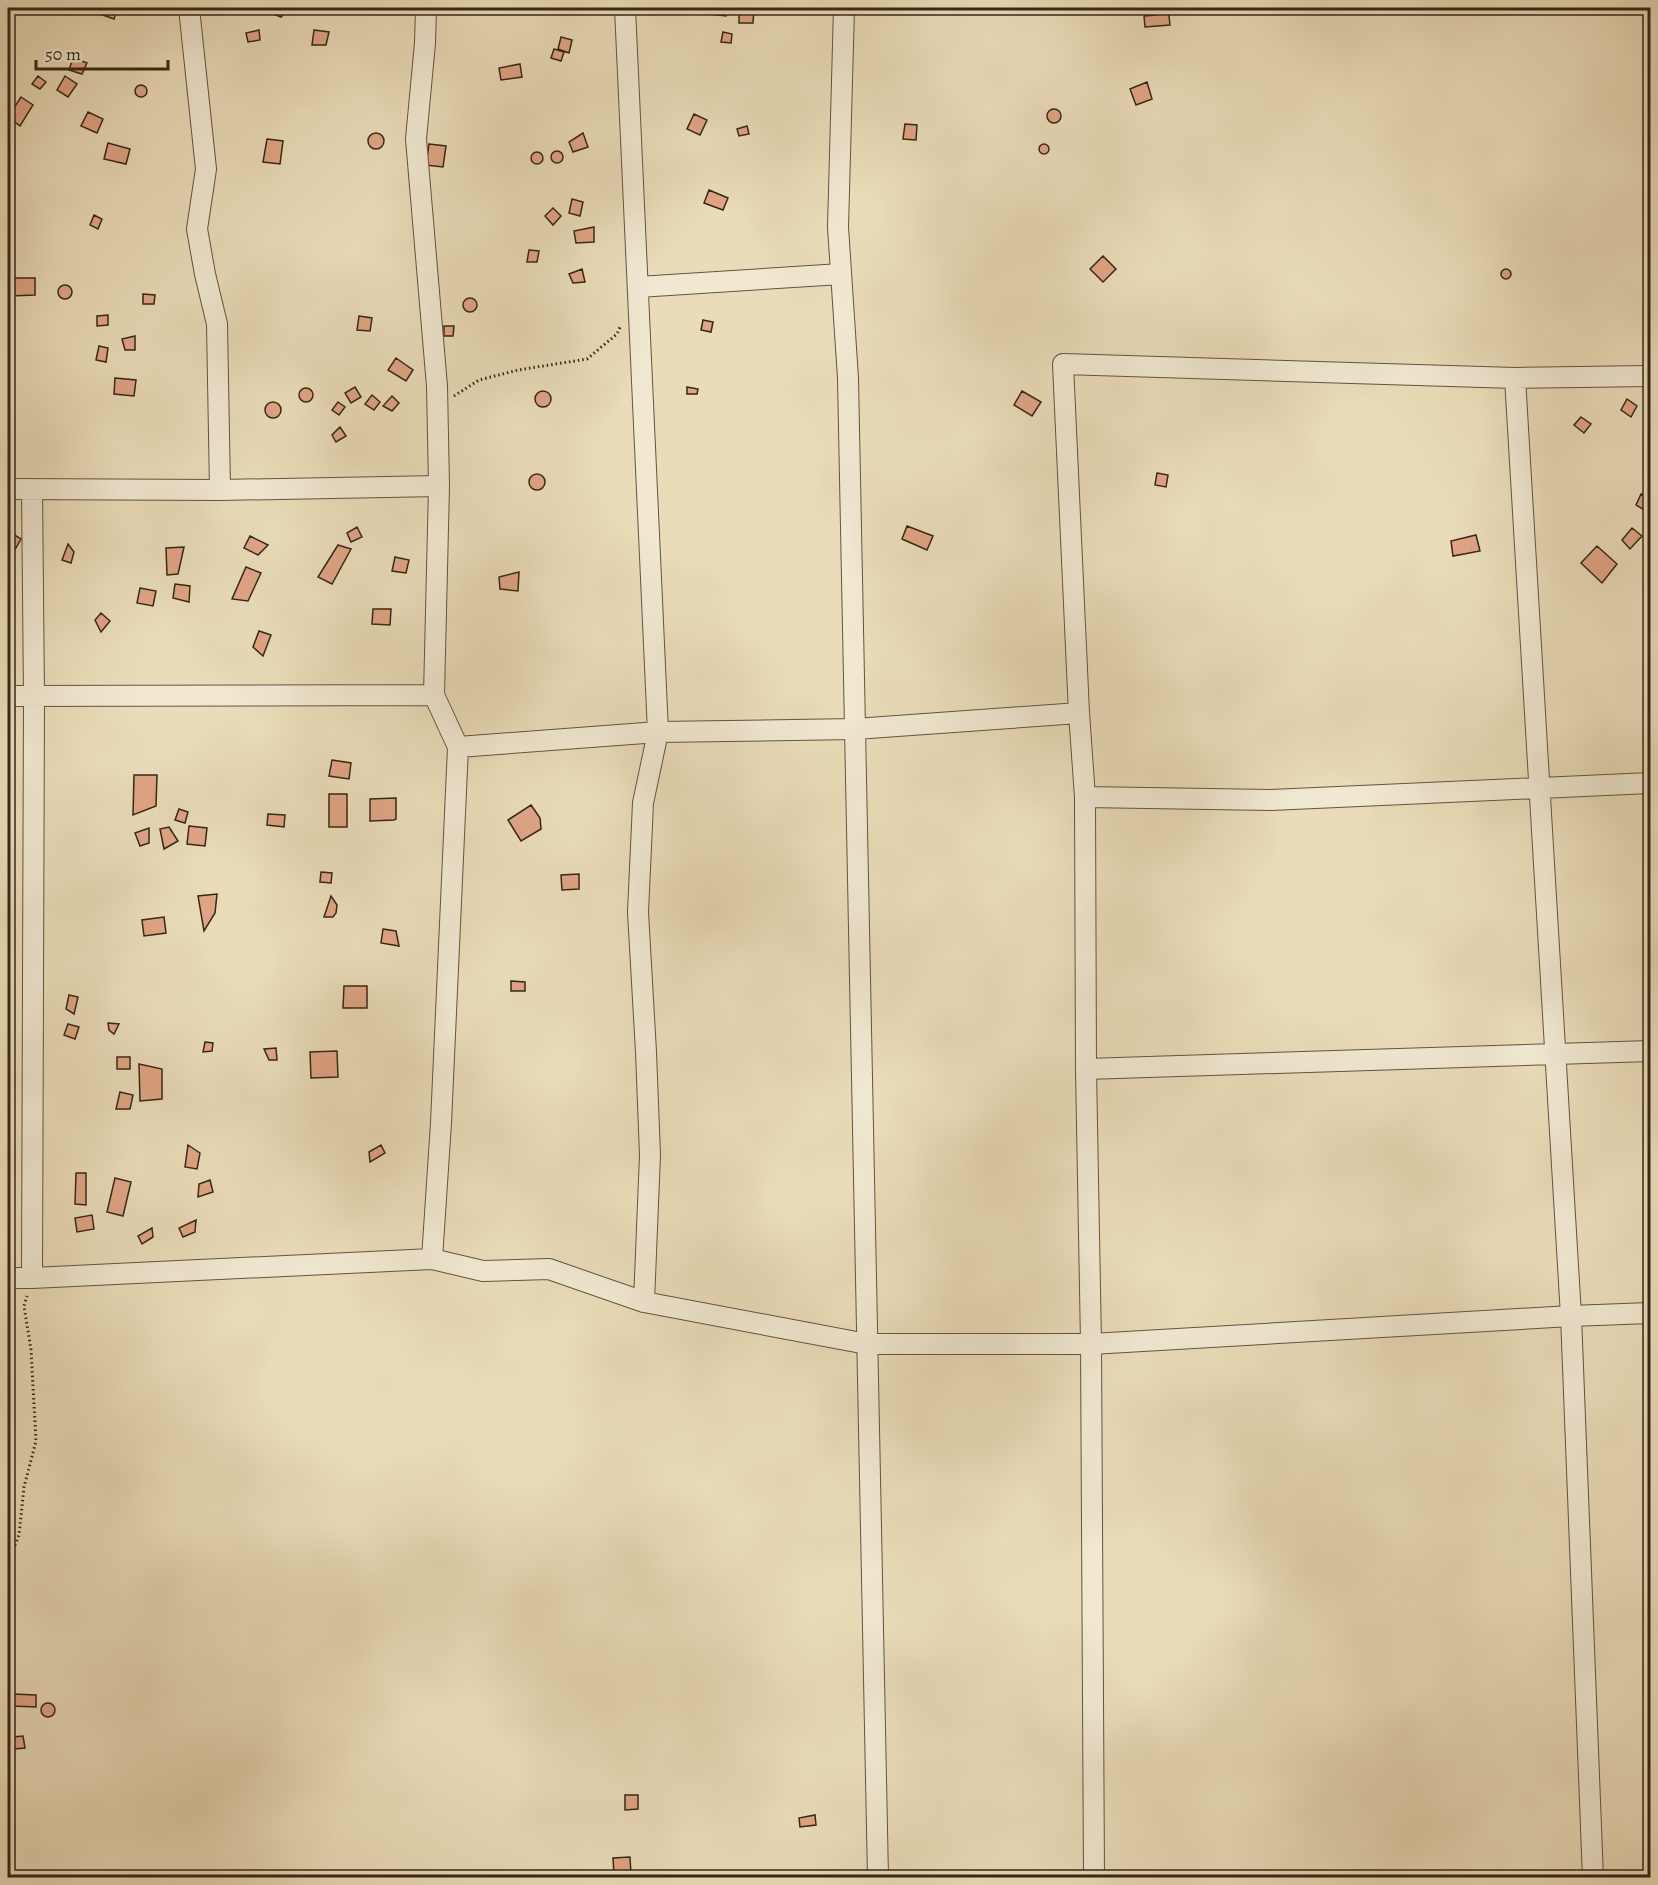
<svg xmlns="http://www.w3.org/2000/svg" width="1658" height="1885" viewBox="0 0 1658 1885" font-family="Alegreya,serif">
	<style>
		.building { fill: #e1a585; stroke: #342717; stroke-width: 1.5 }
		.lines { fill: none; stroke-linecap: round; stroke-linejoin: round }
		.minor-casing { stroke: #625440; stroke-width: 22 }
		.path { stroke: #342717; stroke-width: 3; stroke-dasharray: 1.5 3; stroke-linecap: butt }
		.minor { stroke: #f1e8d2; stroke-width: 20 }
	</style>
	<rect width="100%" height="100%" fill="#eadcb9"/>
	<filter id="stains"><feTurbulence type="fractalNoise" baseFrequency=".00333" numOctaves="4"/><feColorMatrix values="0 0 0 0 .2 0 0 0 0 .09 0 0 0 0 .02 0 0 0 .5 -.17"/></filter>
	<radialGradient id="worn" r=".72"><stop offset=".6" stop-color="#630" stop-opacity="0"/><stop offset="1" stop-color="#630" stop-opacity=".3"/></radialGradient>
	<path class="building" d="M103,8h15l-4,11 -14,-5z
		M273,8h17l-9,9 -10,-4z
		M711,8h16l-1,8 -16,-2z
		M739,8h15l-1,15h-14z
		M1155,8h13l2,17 -25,2 -1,-11 12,-1z
		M259,30l1,10 -12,2 -2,-9z
		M314,30l15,2 -3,13h-14z
		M723,32l9,2 -1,9 -10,-1z
		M561,37l11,3 -3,13 -11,-4z
		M554,49l10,3 -3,9 -10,-3z
		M73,58l14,5 -5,11 -13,-4z
		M520,64l2,13 -21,3 -2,-12z
		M38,76l8,6 -6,7 -8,-5z
		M65,76l12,8 -9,13 -11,-7z
		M1147,82l5,17 -16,6 -6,-16z
		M135 91a6 6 0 1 1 12 0a6 6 0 1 1-12 0Z
		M21,97l12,8 -13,21 -12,-9z
		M1047 116a7 7 0 1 1 14 0a7 7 0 1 1-14 0Z
		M88,112l15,7 -6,14 -16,-7z
		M694,114l13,6 -7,15 -13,-6z
		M905,124l12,1 -1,15 -13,-1z
		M747,126l2,8 -10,2 -2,-7z
		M368 141a8 8 0 1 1 16 0a8 8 0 1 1-16 0Z
		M583,133l5,14 -15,5 -4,-10z
		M267,139l16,2 -3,23 -17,-2z
		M108,143l22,6 -4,15 -22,-5z
		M1039 149a5 5 0 1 1 10 0a5 5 0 1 1-10 0Z
		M429,144l17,2 -3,21 -17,-2z
		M551 157a6 6 0 1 1 12 0a6 6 0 1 1-12 0Z
		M531 158a6 6 0 1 1 12 0a6 6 0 1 1-12 0Z
		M709,190l19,8 -5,12 -19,-7z
		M572,199l11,3 -3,14 -11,-3z
		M553,208l8,8 -8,9 -8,-9z
		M94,215l8,4 -4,10 -8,-4z
		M594,227v15l-18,1 -2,-12z
		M529,250l10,1 -2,11h-10z
		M1103,256l13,13 -13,13 -13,-13z
		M1501 274a5 5 0 1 1 10 0a5 5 0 1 1-10 0Z
		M582,269l3,13 -12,1 -4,-9z
		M10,278h25v17l-25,1z
		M58 292a7 7 0 1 1 14 0a7 7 0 1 1-14 0Z
		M143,294l12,1 -1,9h-11z
		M463 305a7 7 0 1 1 14 0a7 7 0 1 1-14 0Z
		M108,315v10l-11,1v-10z
		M359,316l13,2 -2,13 -13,-1z
		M703,320l10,2 -2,10 -10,-2z
		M444,326h10l-1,10h-9z
		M135,336v14h-10l-3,-11z
		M99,346l9,2 -2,14 -10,-2z
		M396,358l17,12 -7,11 -18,-11z
		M115,378l21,2 -2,16 -20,-2z
		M355,387l6,10 -10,6 -6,-10z
		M687,387l11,2 -1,5h-10z
		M299 395a7 7 0 1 1 14 0a7 7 0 1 1-14 0Z
		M535 399a8 8 0 1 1 16 0a8 8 0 1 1-16 0Z
		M1022,391l19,11 -9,14 -18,-11z
		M372,395l8,7 -6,8 -9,-6z
		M392,396l7,7 -7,8 -9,-5z
		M1627,399l10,7 -6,11 -10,-7z
		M265 410a8 8 0 1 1 16 0a8 8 0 1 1-16 0Z
		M338,402l7,5 -6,8 -7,-5z
		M1581,417l10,7 -7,9 -10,-8z
		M340,427l6,9 -10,6 -4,-7z
		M1157,473l11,2 -2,12 -11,-2z
		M529 482a8 8 0 1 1 16 0a8 8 0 1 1-16 0Z
		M1641,494l9,5v4l-4,8 -10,-6z
		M907,526l26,10 -6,14 -25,-11z
		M357,527l5,10 -11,5 -4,-9z
		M1632,528l10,8 -12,13 -8,-9z
		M10,532l11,7 -8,14 -5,-4v-14z
		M1476,535l4,16 -27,5 -2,-15z
		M250,536l18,9 -10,10 -14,-7z
		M68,544l6,8 -3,11 -9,-3z
		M338,545l13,4 -19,35 -14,-7z
		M1597,546l20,18 -15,19 -21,-20z
		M184,547l-6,27 -11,1 -1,-27z
		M395,557l14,3 -3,13 -14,-2z
		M246,567l15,6 -13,28 -16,-2z
		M519,572l-1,19 -18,-2 -1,-12z
		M175,584l15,2 -1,16 -16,-4z
		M140,588l16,3 -3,15 -16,-3z
		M373,609h18l-1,16 -18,-1z
		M101,613l9,8 -9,11 -6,-12z
		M259,631l12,4 -8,21 -10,-9z
		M332,760l19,3 -2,16 -20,-3z
		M134,775h23l-1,31 -23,9z
		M329,794h18v33h-18z
		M396,798v21l-2,1 -24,1v-22z
		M531,805l9,13 1,11 -20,12 -13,-21z
		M179,809l9,3 -3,11 -10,-3z
		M268,814l17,1 -1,12 -17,-2z
		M189,826l18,2 -2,18 -18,-2z
		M169,827l9,14 -14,8 -4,-20z
		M149,828v15l-9,3 -5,-13z
		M321,872l11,1 -1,10 -11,-1z
		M579,874v15l-17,1 -1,-15z
		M217,894l-2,19 -11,18 -6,-35z
		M331,896l6,9 -1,8 -3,4h-9z
		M164,917l2,16 -22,3 -2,-16z
		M383,929l13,2 3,15 -18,-3z
		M511,981l14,1v9h-14z
		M344,986h23v22h-24z
		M69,995l9,2 -4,17 -8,-5z
		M108,1023l11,1 -5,10 -5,-4z
		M68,1024l11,3 -4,12 -11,-4z
		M205,1042l8,1 -1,8 -9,1z
		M276,1048l1,12h-8l-5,-11z
		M337,1051l1,26 -27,1 -1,-26z
		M117,1057h13v12h-13z
		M139,1064l23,5v30l-22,2z
		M120,1092l13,3 -3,14h-14z
		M188,1145l12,8 -3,16 -12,-2z
		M381,1145l4,8 -15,9 -1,-10z
		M76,1173h10v32l-11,-1z
		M115,1178l16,4 -8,34 -16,-4z
		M210,1180l3,12 -15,5 1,-13z
		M92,1215l2,14 -17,3 -2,-14z
		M196,1220l-1,12 -12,5 -4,-9z
		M152,1228l1,9 -11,7 -4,-8z
		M13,1694l23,1v12l-24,-1z
		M41 1710a7 7 0 1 1 14 0a7 7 0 1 1-14 0Z
		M23,1736l2,12 -11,1 -1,-12z
		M625,1795h13v14l-13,1z
		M815,1815l1,10 -16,2 -1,-9z
		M630,1857l1,18h-17l-1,-17z"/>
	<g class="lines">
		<g class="minor-casing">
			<path id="minor" d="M189,8l17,161 -9,60 8,45 12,50 3,166 219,-4
				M426,8l-1,35 -9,96 21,247 2,100 -5,209 24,52 -17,376 -9,136
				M625,8l33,724 -15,71 -5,109 8,140 4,103 -6,147
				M844,8l-6,219 10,151 30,1500
				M638,287l203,-13
				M1515,378l56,938 22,562
				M8,489l212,1
				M8,696l426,-1
				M458,747l200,-15 197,-3 224,-16
				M1085,797l186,3 379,-17
				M1086,1069l564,-18
				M8,1278h24l400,-19 51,12 66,-2 95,33 223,42h224l-5,-275 -1,-272 -6,-84 -16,-349 452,14 135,-2
				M32,1278l2,-582 -2,-207
				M1094,1878l-3,-534 480,-28 79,-3"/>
		</g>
		<path class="path" d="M454,396l25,-16 39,-10 69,-11 30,-25 4,-9
			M8,1562l11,-27 5,-48 12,-46 -5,-91 -7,-44 3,-10"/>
		<use href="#minor" class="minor"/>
	</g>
	<rect width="1658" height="1885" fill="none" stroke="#eadcb9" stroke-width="30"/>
	<rect x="9" y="9" width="1640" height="1867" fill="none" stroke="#342717" stroke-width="3"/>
	<rect x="15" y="15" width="1628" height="1855" fill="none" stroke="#342717" stroke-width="1.5"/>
	<path d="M36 60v9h132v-9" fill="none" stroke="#342717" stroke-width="3"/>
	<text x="45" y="60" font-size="18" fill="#342717" stroke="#f1e8d2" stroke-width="4.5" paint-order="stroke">50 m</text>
	<rect width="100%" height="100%" filter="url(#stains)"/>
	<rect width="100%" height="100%" fill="url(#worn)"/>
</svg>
